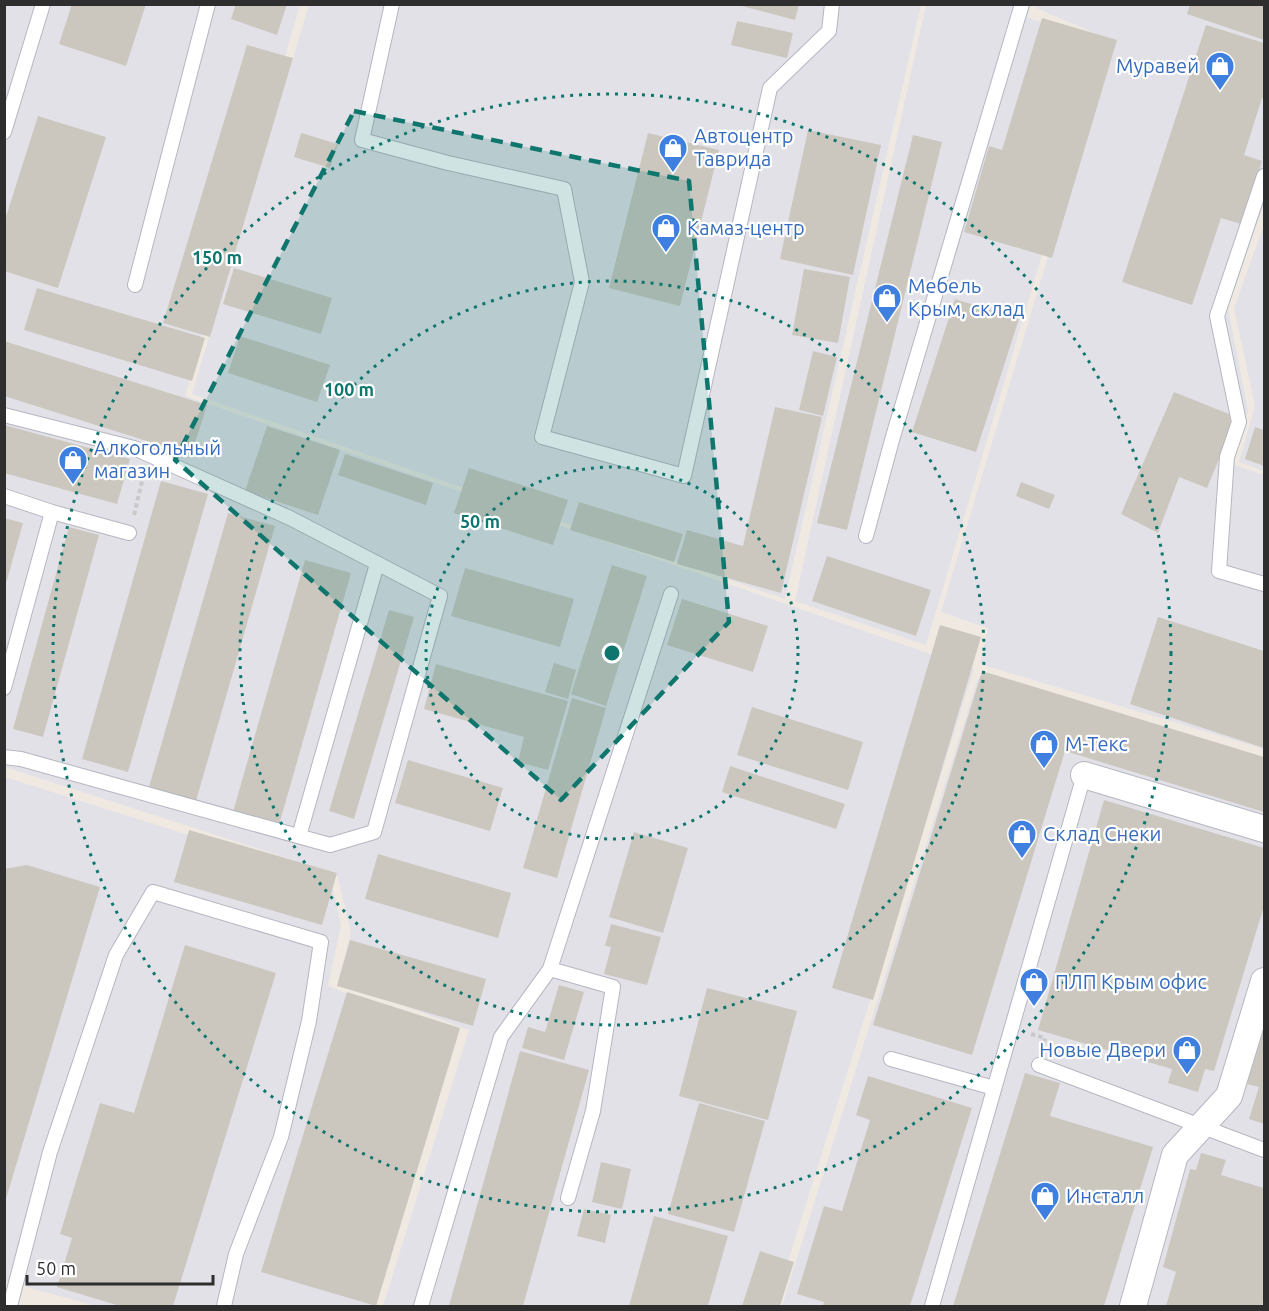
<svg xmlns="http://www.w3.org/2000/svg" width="1269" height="1311" viewBox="0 0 1269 1311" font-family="Ubuntu,sans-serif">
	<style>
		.industrial { fill: #e3e1e8 }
		.building { fill: #cbc7bf }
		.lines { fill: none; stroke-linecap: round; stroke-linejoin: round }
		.service-casing { stroke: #b4b7c1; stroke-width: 16 }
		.minor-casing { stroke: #b4b7c1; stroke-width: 28 }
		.path { stroke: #c9c9c9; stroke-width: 4; stroke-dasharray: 4.5 3; stroke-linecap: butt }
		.service { stroke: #fff; stroke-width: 14 }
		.minor { stroke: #fff; stroke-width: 26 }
		.marked { fill: #0f766e; fill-opacity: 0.2; stroke: #0f766e; stroke-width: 4.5; stroke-dasharray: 12 8; stroke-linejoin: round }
		.ring { fill: none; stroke: #0f766e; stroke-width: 3; stroke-dasharray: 3 6 }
		.labels { text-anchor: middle; stroke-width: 4.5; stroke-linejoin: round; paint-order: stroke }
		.shop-label { font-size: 20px; fill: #366cbe; stroke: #fff; text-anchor: start }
		.centre { fill: #0f766e; stroke: #fff; stroke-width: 3 }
		.ring-label { font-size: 18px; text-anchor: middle; font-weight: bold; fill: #0f766e; stroke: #fff; stroke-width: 4.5; stroke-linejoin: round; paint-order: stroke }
	</style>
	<rect width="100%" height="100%" fill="#efe9e1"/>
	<path class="industrial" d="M5,5h295l-115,391 789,273 -200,637h-391l86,-276 -131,-49 13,-48 -14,-59 -332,-107z
		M309,5h612l-136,594 -593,-205z
		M926,5h105l-4,12 77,29 -178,599 -131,-44z
		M1037,5h227v199l-36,104 20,102 -16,54 32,11v274l-284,-85 8,-36 -47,-16 172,-571 -77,-33z
		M1264,225v246l-25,-9 16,-56 -21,-98z
		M978,678l286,83v545h-482z
		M5,777l326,103 10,46 -13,60 130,50 -82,270h-280l-91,-25z"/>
	<path class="building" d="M72,4h74l-20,62 -67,-22z
		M236,4h51l-10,31 -46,-16z
		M734,4h65l-4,16z
		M1190,4h74v36l-77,-26z
		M1042,18l75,22 -65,218 -88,-26 25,-86 13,4z
		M737,21l56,12 -6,25 -56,-13z
		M1206,25l58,18v56l-2,-1 -18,57 18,6 -21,63 -20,-6 -29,87 -70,-23z
		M247,45l46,13 -83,279 -47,-14z
		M38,116l68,21 -48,151 -54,-17v-48z
		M808,130l73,15 -28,130 -73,-16z
		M301,133l37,11 -8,24 -36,-11z
		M648,133l71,17 -39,156 -71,-18z
		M913,135l29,7 -95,388 -30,-7z
		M234,268l98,30 -11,36 -98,-30z
		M804,269l46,8 -12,66 -46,-8z
		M37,288l168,50 -13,43 -168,-51z
		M955,299l64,20 -43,133 -64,-20z
		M240,336l90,29 -13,37 -89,-29z
		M4,341l203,64 -16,50 -187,-59z
		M813,351l24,6 -14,59 -24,-6z
		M1174,392l55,22 3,14 -25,60 -28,-11 -21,56 -37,-19z
		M775,407l47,10 -41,176 -104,-29 10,-34 56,16z
		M4,425l126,34 -13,45 -113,-31z
		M267,426l73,24 -22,65 -73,-24z
		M1255,427l9,3v36l-19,-7z
		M345,454l88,29 -7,22 -88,-30z
		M469,468l99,32 -15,45 -99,-32z
		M161,481l47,13 -80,278 -46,-13z
		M1021,482l34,13 -6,14 -33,-13z
		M579,502l104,32 -9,28 -104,-32z
		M228,513l47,13 -79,275 -47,-14z
		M4,518l19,5 -18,64h-1z
		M69,527l30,8 -56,202 -30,-8z
		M827,556l104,34 -15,46 -104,-35z
		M305,560l46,13 -72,252 -46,-13z
		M612,565l35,11 -41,130 -35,-12z
		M465,568l109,31 -14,48 -109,-31z
		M682,599l86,27 -15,46 -86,-27z
		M389,610l25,7 -60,202 -25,-8z
		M1158,617l106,34v97l-134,-44z
		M940,625l41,12 -108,363 -41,-12z
		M554,663l22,7 -8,29 -23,-7z
		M436,664l132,37 -20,69 -30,-8 6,-25 -100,-28z
		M982,671l282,86v55l-199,-61 -93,304 -99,-30z
		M572,698l34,10 -49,170 -34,-10z
		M752,707l111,35 -15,48 -111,-35z
		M408,760l95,28 -13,43 -95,-28z
		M730,766l115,38 -9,25 -114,-37z
		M1104,800l160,48v58l-50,165 -9,-2 -7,23 -30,-9 4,-14 -134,-39z
		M189,830l148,43 -15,52 -148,-43z
		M634,832l54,16 -25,85 -54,-16z
		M378,854l133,39 -13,45 -133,-39z
		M27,865l73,22 -95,315 -1,-333z
		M611,924l50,13 -14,48 -43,-11 7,-27 -6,-1z
		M350,940l136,39 -13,47 -136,-40z
		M185,945l91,28 -103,333h-53l-63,-19 15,-49 -12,-4 40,-131 34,10z
		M559,985l25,7 -20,68 -42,-12 6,-21 17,5z
		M707,988l90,23 -29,109 -89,-24z
		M347,992l113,36 -84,278 -115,-34z
		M1264,1029v95l-15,-5 10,-32 -12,-3z
		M520,1051l69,19 -66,236h-74z
		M1025,1073l35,10 -10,33 103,31 -49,159h-151z
		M868,1076l104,32 -62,198h-87l1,-4 -27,-8 27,-88 18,5 28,-91 -14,-5z
		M699,1103l66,18 -31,111 -66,-18z
		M1201,1153l25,7 -5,15 43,13v109l-2,9h-96l10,-34 -13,-5 27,-98 6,1z
		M601,1162l30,7 -9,40 -30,-7z
		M584,1209l27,6 -6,28 -28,-7z
		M654,1216l74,20 -20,70h-79z
		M760,1251l34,11 -14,44h-38z"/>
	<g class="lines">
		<g class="service-casing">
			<path id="service" d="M392,4l-30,136 86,23 116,26 18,93 -40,155 142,39 86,-388 59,-57 3,-27
				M4,132l39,-128
				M1264,176l-47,140 22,106 -12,35 -8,114 45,13
				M135,285l73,-281
				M4,415l130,33 156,70 150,78 -66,236 -44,13 -309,-86 -17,-2
				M4,496l48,16 -48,176
				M52,512l77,21
				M866,536l26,-96 130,-436
				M299,836l78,-272
				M550,969l63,18 -20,124 -25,87
				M891,1059l103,29
				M1039,1065l225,85
				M10,1306l40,-154 66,-197 37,-63 168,50 -12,79 -28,116 -45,117 -12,52
				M421,1306l80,-269 49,-68 121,-375
				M932,1306l152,-531"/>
		</g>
		<g class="minor-casing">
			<path id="minor" d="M1084,775l180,54
				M1133,1306l42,-151 54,-59 35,-115"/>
		</g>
		<path class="path" d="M134,515l10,-42
			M1031,1034l14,4 -2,9"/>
		<use href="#service" class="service"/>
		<use href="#minor" class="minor"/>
	</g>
	<path class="marked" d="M354,111l335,70 40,441 -168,178 -386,-340z"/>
	<g class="ring">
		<circle cx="612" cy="653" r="186"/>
		<circle cx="612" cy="653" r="372"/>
		<circle cx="612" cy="653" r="559"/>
	</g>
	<defs>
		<g id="shop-pin" transform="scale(1.5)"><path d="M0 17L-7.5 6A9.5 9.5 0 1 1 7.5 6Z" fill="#3f7fe0" stroke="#fff"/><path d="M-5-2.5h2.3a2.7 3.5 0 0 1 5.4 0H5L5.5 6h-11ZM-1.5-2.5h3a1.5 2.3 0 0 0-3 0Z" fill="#fff"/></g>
	</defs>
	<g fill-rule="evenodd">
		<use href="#shop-pin" x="1220" y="66"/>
		<use href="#shop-pin" x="673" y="148"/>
		<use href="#shop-pin" x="666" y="228"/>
		<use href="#shop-pin" x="887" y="298"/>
		<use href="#shop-pin" x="73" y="460"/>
		<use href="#shop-pin" x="1044" y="744"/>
		<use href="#shop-pin" x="1022" y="834"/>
		<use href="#shop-pin" x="1034" y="982"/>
		<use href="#shop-pin" x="1187" y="1050"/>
		<use href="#shop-pin" x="1045" y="1196"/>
	</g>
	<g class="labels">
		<g class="shop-label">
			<text x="1199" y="73" text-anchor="end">Муравей</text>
			<text x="694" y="143">Автоцентр<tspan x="694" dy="23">Таврида</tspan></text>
			<text x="687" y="235">Камаз-центр</text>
			<text x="908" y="293">Мебель<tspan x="908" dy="23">Крым, склад</tspan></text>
			<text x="94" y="455">Алкогольный<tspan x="94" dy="23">магазин</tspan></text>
			<text x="1065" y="751">М-Текс</text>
			<text x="1043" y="841">Склад Снеки</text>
			<text x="1055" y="989">ПЛП Крым офис</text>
			<text x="1166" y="1057" text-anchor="end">Новые Двери</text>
			<text x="1066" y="1203">Инсталл</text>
		</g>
	</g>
	<circle cx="612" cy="653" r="9" class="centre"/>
	<g class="ring-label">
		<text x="217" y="264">150 m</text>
		<text x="349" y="396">100 m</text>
		<text x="480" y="528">50 m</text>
	</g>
	<rect width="1269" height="1311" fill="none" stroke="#2e2e2e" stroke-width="12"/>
	<path d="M27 1275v9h186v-9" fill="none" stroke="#2e2e2e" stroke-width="3"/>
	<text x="36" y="1275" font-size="18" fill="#2e2e2e" stroke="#ffffff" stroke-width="4.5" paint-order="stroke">50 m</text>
</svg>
